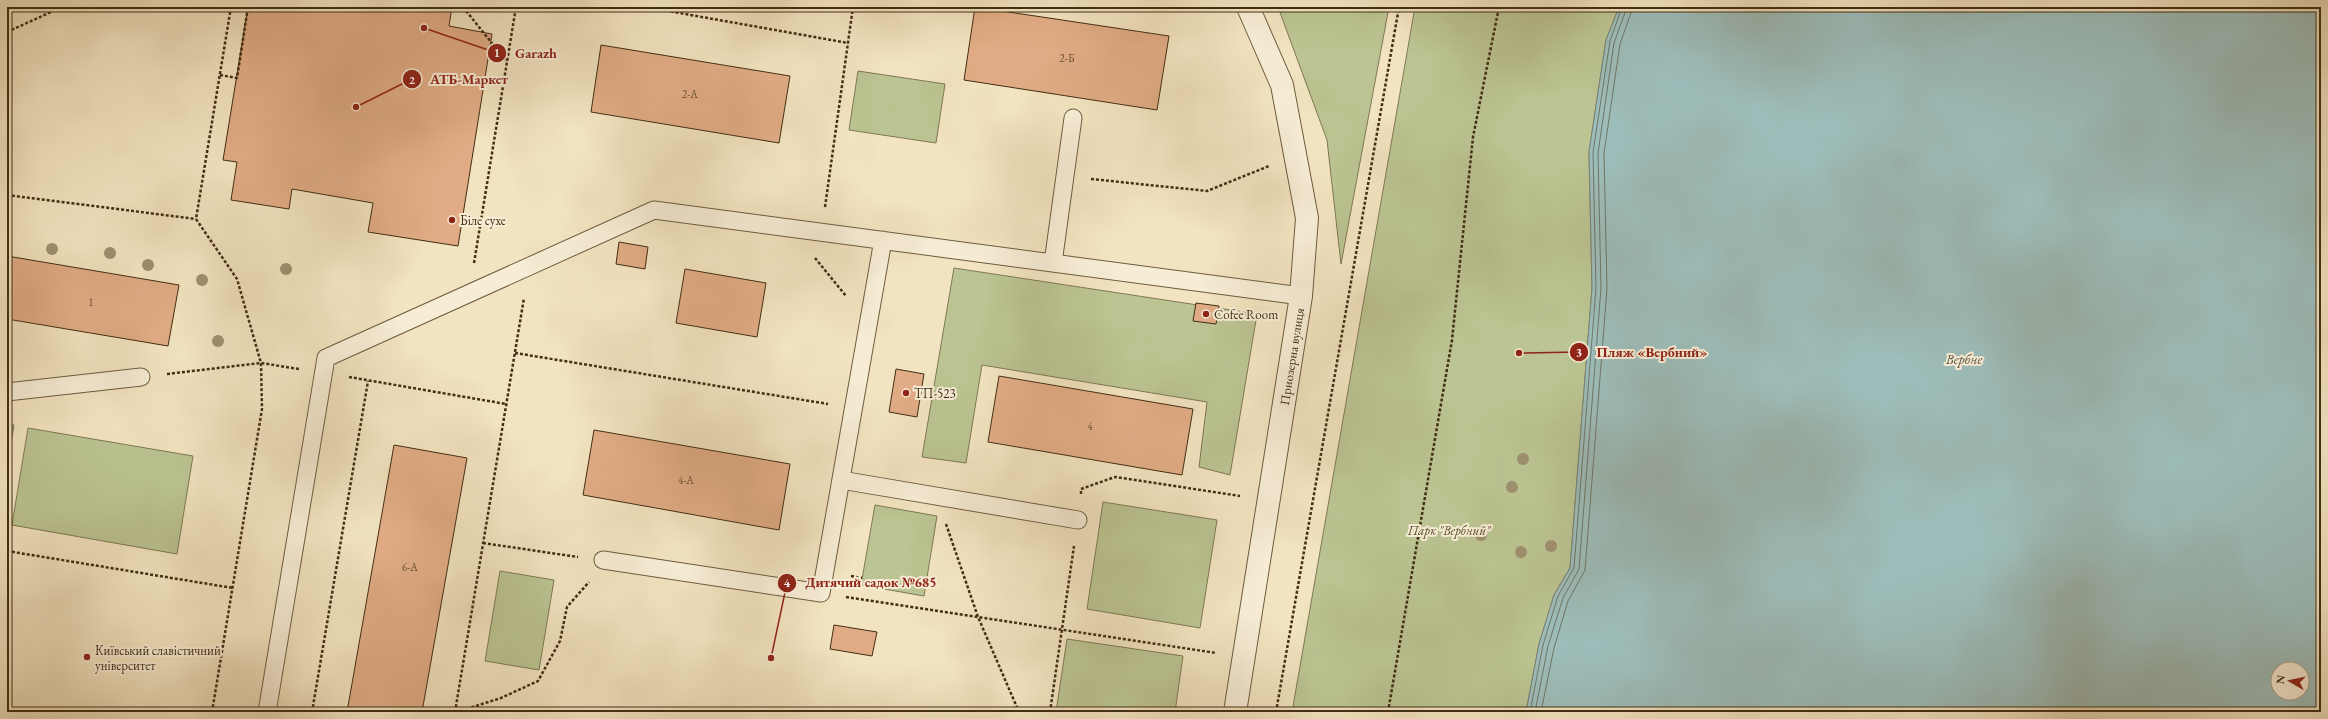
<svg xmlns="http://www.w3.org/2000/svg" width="2328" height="719" viewBox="0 0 2328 719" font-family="'EB Garamond',serif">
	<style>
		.green { fill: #bbc492; stroke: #7e7953 }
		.water { fill: #9dbdba; stroke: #788478; fill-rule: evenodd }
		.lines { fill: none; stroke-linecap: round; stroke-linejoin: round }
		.shore { stroke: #6f7667; stroke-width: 1 }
		.building { fill: #e1ac85; stroke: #412e14 }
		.lane-casing { stroke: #6d5c3f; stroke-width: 19 }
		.street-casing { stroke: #6d5c3f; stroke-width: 24 }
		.path { stroke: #412e14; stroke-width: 2.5; stroke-dasharray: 3 2; stroke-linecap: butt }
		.lane { stroke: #f7edd6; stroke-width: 17 }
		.street { stroke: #f7edd6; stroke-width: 22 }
		.tree { fill: #9e906f }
		.poi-dot { fill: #8f2418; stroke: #f7edd6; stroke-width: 1.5 }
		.labels { text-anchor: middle; stroke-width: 4; stroke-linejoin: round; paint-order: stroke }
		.number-label { font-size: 11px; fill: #694e30 }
		.poi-label { font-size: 13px; fill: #412e14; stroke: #f7edd6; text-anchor: start }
		.street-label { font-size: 13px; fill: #412e14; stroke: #f7edd6 }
		.park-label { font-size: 13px; font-style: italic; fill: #594c2d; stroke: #f7edd6 }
		.water-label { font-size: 14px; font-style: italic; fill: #58523e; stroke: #f7edd6 }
		.leader { fill: none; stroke: #8f2418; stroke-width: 1.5 }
		.callout-dot { fill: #8f2418; stroke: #f7edd6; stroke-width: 1.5 }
		.mark-label { font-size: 12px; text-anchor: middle; font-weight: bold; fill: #fff }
		.callout-label { font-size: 14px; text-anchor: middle; font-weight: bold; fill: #8f2418; stroke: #f7edd6; stroke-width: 4; stroke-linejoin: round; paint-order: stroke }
	</style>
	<rect width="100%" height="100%" fill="#f2e4c0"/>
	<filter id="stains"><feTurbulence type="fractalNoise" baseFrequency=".005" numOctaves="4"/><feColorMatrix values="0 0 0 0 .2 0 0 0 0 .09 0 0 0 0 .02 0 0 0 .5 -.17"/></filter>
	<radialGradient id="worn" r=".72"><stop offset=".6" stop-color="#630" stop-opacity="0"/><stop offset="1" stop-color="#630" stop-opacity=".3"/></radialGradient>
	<path class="green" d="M1278,7h111l-48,257 -14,-124z
		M1415,7h204l-13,33 -17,112 3,136 -22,280 -16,27 -15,49 -13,68h-234z
		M858,71l87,13 -9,59 -87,-13z
		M954,268l303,46 -27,161 -31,-8 8,-65 -225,-37 -16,98 -44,-6z
		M7,424l7,1 -7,42z
		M28,428l165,28 -16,98 -165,-29z
		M1103,502l114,18 -17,108 -113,-19z
		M875,505l62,11 -13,80 -63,-11z
		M500,571l54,9 -15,90 -54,-9z
		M1067,639l116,17 -8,56h-119z"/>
	<path class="water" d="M1619,7h702v705h-795l13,-68 15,-49 16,-27 22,-280 -3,-136 17,-112zM2278,669h24v24h-24z"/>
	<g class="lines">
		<path class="shore" d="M1530,712l13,-67 15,-49 16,-28 22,-280 -3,-136 17,-111 12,-34
			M1535,712l13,-66 15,-48 16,-29 22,-281 -3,-135 16,-110 13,-36
			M1541,712l13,-64 14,-47 17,-31 22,-282 -3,-135 16,-109 13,-37"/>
	</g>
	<path class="building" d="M248,7h204l-3,19 43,8 -34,212 -90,-14 5,-29 -81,-14 -3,20 -58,-9 6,-38 -14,-2z
		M975,7l194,29 -12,74 -193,-30z
		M601,45l189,31 -11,67 -188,-31z
		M619,242l29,5 -3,22 -29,-5z
		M7,256l172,29 -11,61 -161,-27z
		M685,269l81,14 -9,54 -81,-14z
		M1196,303l23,3 -3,18 -23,-3z
		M896,369l28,5 -7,43 -28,-5z
		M999,376l194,33 -11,66 -194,-33z
		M594,430l196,34 -11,66 -196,-35z
		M394,445l73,13 -45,254h-75z
		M834,625l43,7 -5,24 -42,-7z"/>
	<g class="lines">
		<g class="lane-casing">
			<path id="lane" d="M1053,263l20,-145
				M7,392l134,-15
				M841,480l237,40
				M603,560l218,33 62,-353
				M267,712l59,-354 328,-148 647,86"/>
		</g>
		<g class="street-casing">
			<g id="street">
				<path id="s1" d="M1235,712l66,-416 6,-78 -25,-133 -34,-78"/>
			</g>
		</g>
		<path class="path" d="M463,7l44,55
			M646,7l202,36
			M7,32l55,-25
			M220,75l17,3 11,-71
			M1091,179l116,12 62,-25
			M7,195l189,24
			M825,207l28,-200
			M815,258l31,38
			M474,263l42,-256
			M515,353l313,51
			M167,374l94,-11 38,6
			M349,377l157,27
			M1081,494v-5l34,-12 125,19
			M946,524l32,93 41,95
			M483,543l95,14
			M7,551l226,37
			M851,576l11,2
			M846,597l370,56
			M212,712l50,-303 -1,-46 -24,-84 -41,-60 35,-212
			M312,712l56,-331
			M455,712l69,-414
			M457,712l44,-14 37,-17 22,-40 7,-34 22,-25
			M1050,712l24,-166
			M1276,712l123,-705
			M1388,712l64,-372 21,-203 26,-130"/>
		<use href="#lane" class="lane"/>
		<use href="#street" class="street"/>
	</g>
	<g class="tree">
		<circle cx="52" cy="249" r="6"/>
		<circle cx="110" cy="253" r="6"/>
		<circle cx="148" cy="265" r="6"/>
		<circle cx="286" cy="269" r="6"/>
		<circle cx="202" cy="280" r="6"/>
		<circle cx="218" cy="341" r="6"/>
		<circle cx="1523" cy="459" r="6"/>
		<circle cx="1512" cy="487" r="6"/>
		<circle cx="1481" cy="535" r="6"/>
		<circle cx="1551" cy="546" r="6"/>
		<circle cx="1521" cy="552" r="6"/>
	</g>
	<g class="poi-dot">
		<circle cx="452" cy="220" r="4"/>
		<circle cx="1206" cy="314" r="4"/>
		<circle cx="906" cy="393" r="4"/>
		<circle cx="87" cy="657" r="4"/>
	</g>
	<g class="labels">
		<g class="number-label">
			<text x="1067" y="62">2-Б</text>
			<text x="690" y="98">2-А</text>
			<text x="91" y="306">1</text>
			<text x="1090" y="430">4</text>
			<text x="686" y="484">4-А</text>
			<text x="410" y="571">6-А</text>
		</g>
		<g class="poi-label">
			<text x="460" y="225">Біле сухе</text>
			<text x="1214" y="319">Cofee Room</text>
			<text x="914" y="398">ТП-523</text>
			<text x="95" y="655">Київський славістичний<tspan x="95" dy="15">університет</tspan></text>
		</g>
		<g class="street-label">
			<text dy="5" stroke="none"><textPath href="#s1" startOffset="360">Приозерна вулиця</textPath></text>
		</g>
		<g class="park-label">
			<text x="1449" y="535">Парк "Вербний"</text>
		</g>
		<g class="water-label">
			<text x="1964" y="364">Вербне</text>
		</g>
	</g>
	<path class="leader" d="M424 28L497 53M356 107L412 79M1519 353L1579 352M771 658L787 583"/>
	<g class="callout-dot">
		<circle cx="424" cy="28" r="4"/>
		<circle cx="356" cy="107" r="4"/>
		<circle cx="1519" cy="353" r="4"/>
		<circle cx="771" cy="658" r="4"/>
		<circle cx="497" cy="53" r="10"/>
		<circle cx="412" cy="79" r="10"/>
		<circle cx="1579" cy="352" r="10"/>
		<circle cx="787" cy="583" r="10"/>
	</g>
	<g class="mark-label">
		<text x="497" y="57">1</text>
		<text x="412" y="84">2</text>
		<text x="1579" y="356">3</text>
		<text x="787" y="587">4</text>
	</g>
	<g class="callout-label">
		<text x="536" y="58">Garazh</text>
		<text x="469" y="84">АТБ-Маркет</text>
		<text x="1652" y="357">Пляж «Вербний»</text>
		<text x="871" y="587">Дитячий садок №685</text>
	</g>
	<rect width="2328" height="719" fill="none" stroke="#f2e4c0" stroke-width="24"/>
	<rect x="8" y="8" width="2312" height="703" fill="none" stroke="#412e14" stroke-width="2"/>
	<rect x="12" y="12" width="2304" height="695" fill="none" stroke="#412e14"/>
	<g transform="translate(2290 681) rotate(279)"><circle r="19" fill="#f7edd6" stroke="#aea188"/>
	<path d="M0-3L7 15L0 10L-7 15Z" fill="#8f2418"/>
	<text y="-6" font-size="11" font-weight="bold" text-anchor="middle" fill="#412e14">N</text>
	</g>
	<rect width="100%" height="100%" filter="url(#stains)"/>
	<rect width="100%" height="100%" fill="url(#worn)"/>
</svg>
